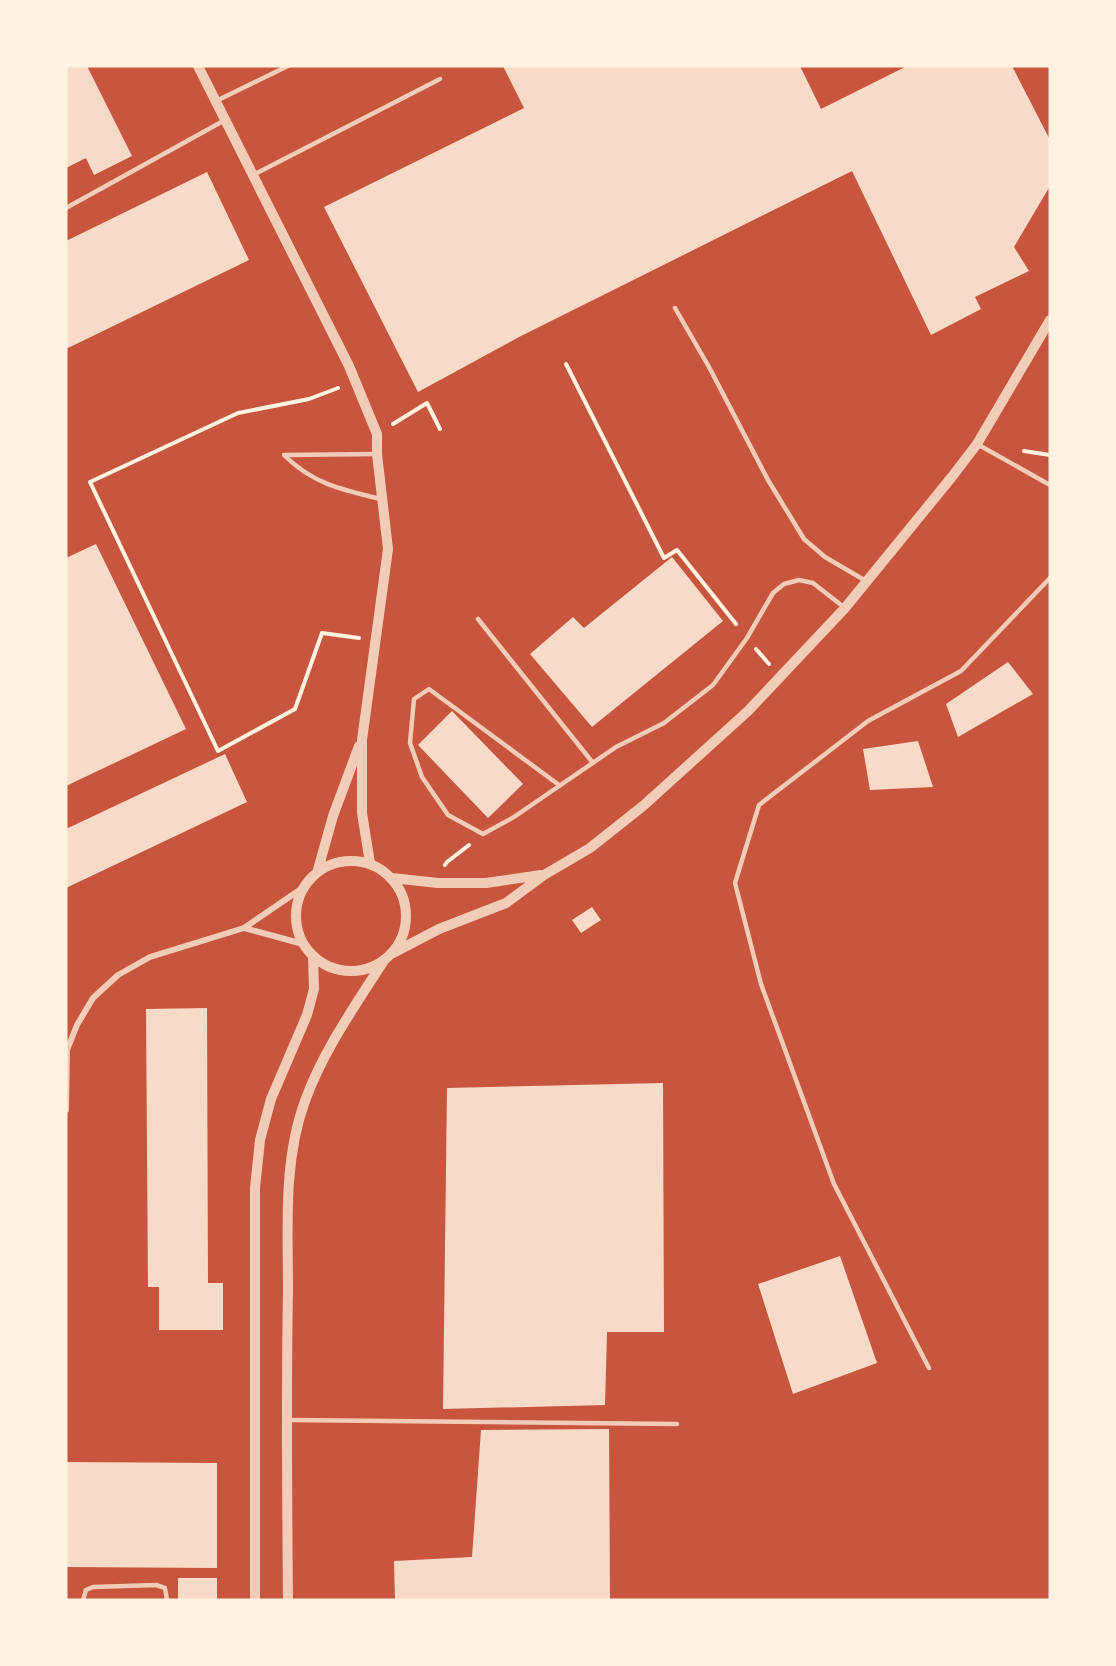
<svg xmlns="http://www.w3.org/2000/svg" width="1116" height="1666" viewBox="0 0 1116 1666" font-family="'Libre Baskerville',serif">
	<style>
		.building { fill: #f7dbc8 }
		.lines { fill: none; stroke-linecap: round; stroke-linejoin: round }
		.path { stroke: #fff3e0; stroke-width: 4 }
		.service { stroke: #f1ccb7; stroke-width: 4.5 }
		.minor { stroke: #f1ccb7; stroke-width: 6 }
		.tertiary { stroke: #f1ccb7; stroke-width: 10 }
	</style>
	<rect width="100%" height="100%" fill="#c8553d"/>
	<path class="building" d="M66,66h21l45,90 -38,19 -8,-17 -20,10z
		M503,66h297l21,43 86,-43h105l38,74v46l-36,61 15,24 -54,26 6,12 -50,26 -79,-164 -333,166 -101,55 -94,-185 200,-99z
		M207,172l42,88 -183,89v-108z
		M96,544l90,185 -120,57v-228z
		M672,557l51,64 -131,106 -62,-73 43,-37 11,11z
		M1008,662l25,32 -75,43 -12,-33z
		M452,711l71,73 -35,34 -70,-73z
		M918,741l15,46 -63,3 -7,-41z
		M225,754l22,48 -181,86v-59z
		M592,907l9,13 -20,13 -9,-13z
		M207,1008l1,275h15v47h-64v-43h-11l-2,-278z
		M663,1083l1,249h-57l-2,73 -162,4 4,-321z
		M840,1256l37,107 -84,31 -35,-110z
		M609,1429l1,171h-215l-1,-39 78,-4 9,-127z
		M66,1462l151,1v105l-151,-1z
		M178,1578h39v22h-39z"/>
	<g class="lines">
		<path class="path" d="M566,364l98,194 13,-8 59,74
			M338,388l-29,11 -71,14 -148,69 128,269 77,-42 27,-76 37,5
			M393,424l34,-21 13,26
			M1024,451l26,4
			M756,649l13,15
			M445,865l2,-3 22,-17"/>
		<path class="service" d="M216,101l72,-35
			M253,175l187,-96
			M66,208l159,-88
			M675,308l34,59 59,113 36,59 21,18 41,24
			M977,444l73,41
			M377,454l-93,1c29,29 58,35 97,44
			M478,619l115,144
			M559,785l-130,-96 -15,10 -4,44 12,34 26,38 35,19 31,-17 102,-70 48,-24 49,-38 34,-47 26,-45 11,-9 15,-4 14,3 32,25
			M929,1368l-95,-184 -73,-200 -26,-101 24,-78 109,-84 93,-50 89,-93
			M289,1420l388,4
			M83,1600l3,-10 7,-3 63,-2 9,3 2,12"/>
		<path class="minor" d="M244,928l59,16
			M66,1110l1,-60 10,-25 16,-27 25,-23 32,-18 94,-29 60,-41"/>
		<path class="tertiary" d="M198,66l151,300 28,68v20l11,95 -26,191v73l8,50
			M296 916a55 55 0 1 1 110 0a55 55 0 1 1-110 0Z
			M317,873l16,-57 26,-70
			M392,878l46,5h48l55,-8
			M393,953l46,-24 67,-26 38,-28 46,-27 53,-42 105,-95 97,-103 106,-130 26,-34 73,-124
			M255,1600v-412l5,-48 11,-41 36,-84 7,-26 -1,-32
			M288,1600c-1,-103 -2,-206 0,-310 0,-62 -5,-129 17,-189 18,-50 50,-95 78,-139"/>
	</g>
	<rect width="1116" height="1666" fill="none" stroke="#fff3e0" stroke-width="135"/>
</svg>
